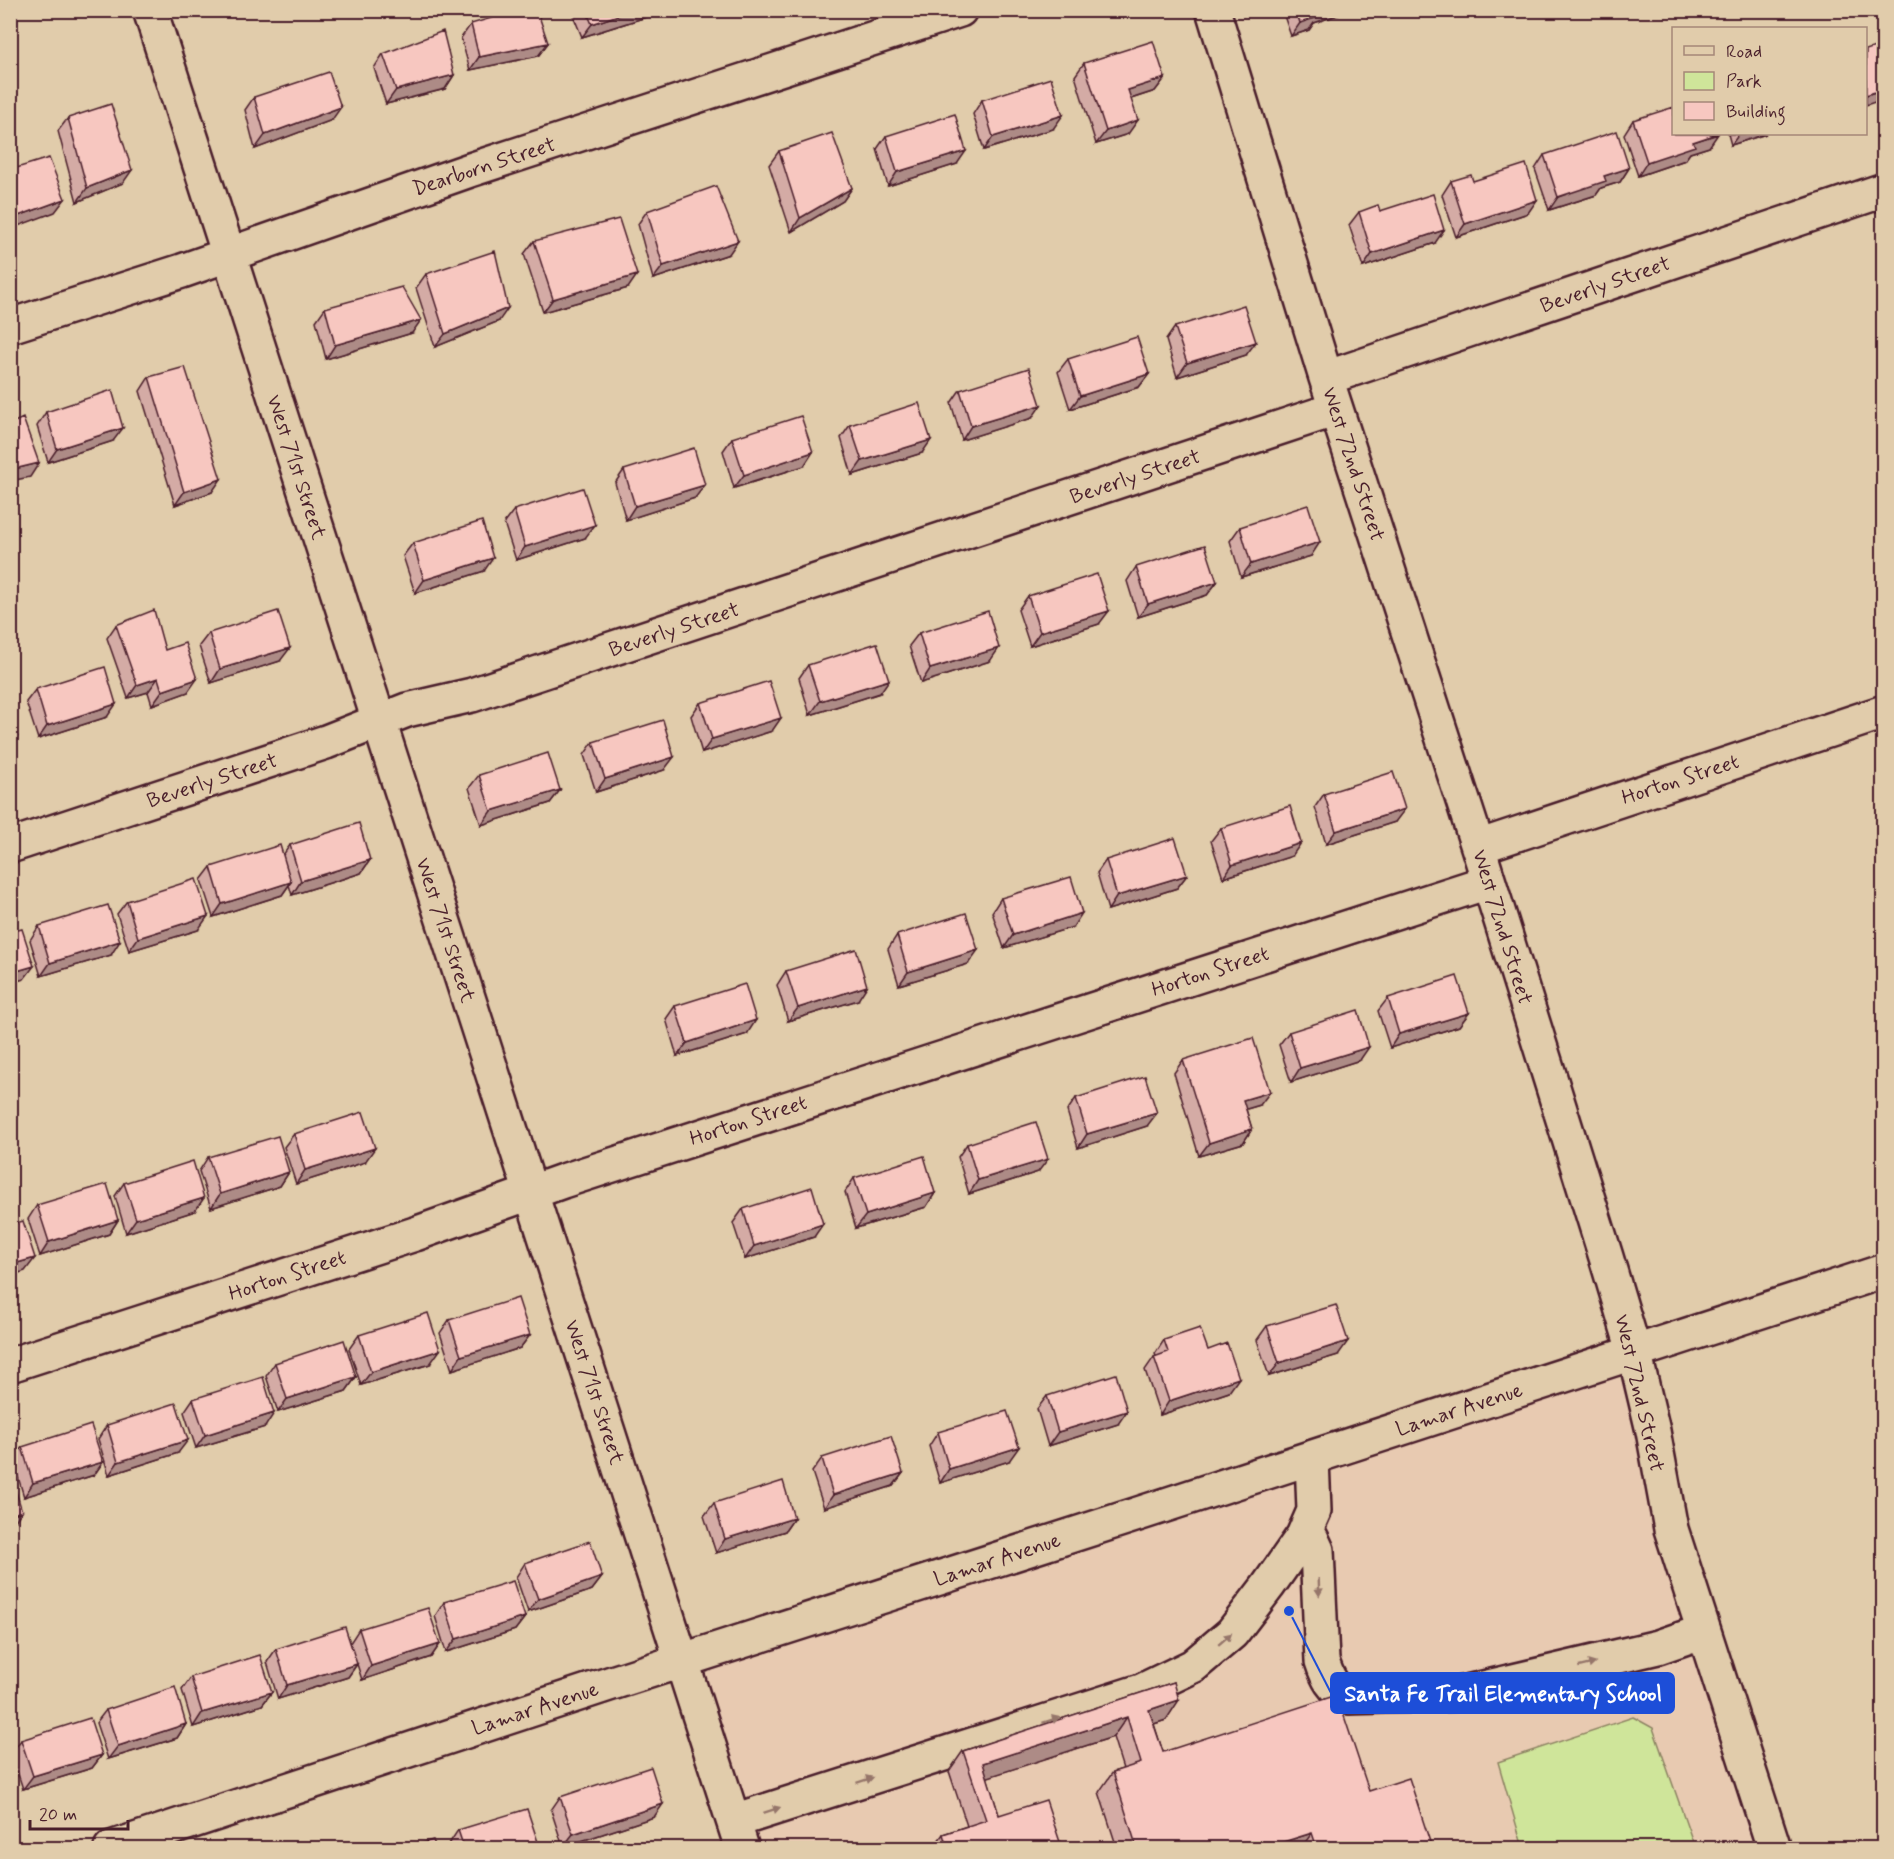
<svg xmlns="http://www.w3.org/2000/svg" width="1894" height="1859" viewBox="0 0 1894 1859" font-family="Mynerve,sans-serif">
	<style>
		.built { fill: #e8cab1 }
		.green { fill: #cfe59a; stroke: #8c8262; stroke-width: 1.5 }
		.lines { fill: none; stroke-linecap: round; stroke-linejoin: round }
		.minor-casing { stroke: #4a1f2b; stroke-width: 38 }
		.minor { stroke: #e1ccab; stroke-width: 33 }
		.wall { fill: #d4aba5; stroke: #4a1f2b; stroke-width: 1.5 }
		.shaded-wall { fill: #ad8b86; stroke: #4a1f2b; stroke-width: 1.5 }
		.building { fill: #f7c7c0; stroke: #4a1f2b; stroke-width: 1.5 }
		.oneway { fill: #96766b }
		.labels { text-anchor: middle; stroke-width: 4.5; stroke-linejoin: round; paint-order: stroke }
		.street-label { font-size: 21px; fill: #4a1f2b; stroke: #e1ccab }
		.leader { fill: none; stroke: #1d4ed8; stroke-width: 2 }
		.callout-dot { fill: #1d4ed8; stroke: #e1ccab; stroke-width: 2 }
		.callout { fill: #1d4ed8; stroke: #1d4ed8; stroke-width: 2 }
		.callout-label { font-size: 22px; text-anchor: middle; font-weight: bold; fill: #fff }
	</style>
	<rect width="100%" height="100%" fill="#e1ccab"/>
	<filter id="ink" filterUnits="userSpaceOnUse"><feTurbulence type="fractalNoise" baseFrequency=".0167" numOctaves="2"/><feDisplacementMap in="SourceGraphic" scale="12" xChannelSelector="R" yChannelSelector="G"/><feConvolveMatrix kernelMatrix="1 2 1 2 8 2 1 2 1" color-interpolation-filters="sRGB"/></filter>
	<g filter="url(#ink)">
		<path class="built" d="M1615,1373l17,22 131,453h-1009l-55,-173z"/>
		<path class="green" d="M1633,1717l20,11 42,120h-172l-25,-86z"/>
		<g class="lines">
			<g class="minor-casing">
				<path id="minor" d="M150,10l592,1838
					M1213,10l113,368 152,469 128,410 28,94 19,80 18,98 103,319
					M10,326l172,-55 288,-101 490,-160
					M1326,378l558,-188
					M10,846l316,-104 81,-32 65,-15 864,-286
					M1478,847l406,-135
					M10,1365l405,-131 148,-53 925,-299
					M1303,1536l9,3 5,11 5,111c5,16 11,29 27,36l109,-3 200,-47 46,-16
					M734,1821l407,-130 52,-25 39,-33 36,-47 35,-50 11,-25 -2,-53
					M111,1848l501,-165 526,-169 746,-243"/>
			</g>
			<use href="#minor" class="minor"/>
		</g>
		<path class="wall" d="M571,10h80l-5,7 -64,20z
			M1282,10h70l-38,13 -5,7 -18,6z
			M471,24l77,19 -10,13 -68,14 -9,-32z
			M383,54l71,21 -9,14 -59,15 -12,-36z
			M1084,63l81,15 -10,13 -24,8 -3,35 -32,10 -21,-68z
			M254,97l78,23 -77,29 -10,-39z
			M982,100l71,29 -69,21 -11,-36z
			M68,118l55,65 -46,19 -19,-71z
			M1633,120l76,27 -19,6 -5,7 -47,16 -14,-42z
			M1728,134h38l-35,11z
			M886,136l71,28 -69,22 -11,-37z
			M779,151l73,37 -9,13 -52,31 -22,-67z
			M1544,155l85,13 -9,14 -19,6 -5,7 -47,15 -14,-41z
			M1451,181h22l55,32 -72,24 -14,-42z
			M647,211l82,43 -76,25 -15,-55z
			M1380,211l55,32 -72,24 -14,-42 10,-13z
			M534,241l94,47 -85,24 -19,-58z
			M426,274l73,47 -64,26 -19,-59z
			M325,308l87,25 -86,26 -10,-38z
			M1175,327l71,28 -69,22 -11,-37z
			M1068,359l81,15 -10,13 -69,22 -12,-37z
			M149,377l63,115 -37,13 -35,-114z
			M960,390l72,28 -70,22 -11,-37z
			M46,412l67,29 -65,21 -11,-36z
			M850,425l72,28 -70,22 -11,-37z
			M732,438l72,28 -70,22 -11,-37z
			M624,470l71,28 -69,22 -11,-37z
			M514,510l71,28 -69,22 -12,-37z
			M1240,527l71,29 -70,21 -11,-36z
			M413,543l71,28 -69,22 -12,-37z
			M1136,567l81,15 -10,13 -69,22 -11,-36z
			M1028,596l71,28 -69,22 -12,-36z
			M116,625l49,25 23,42 -36,13 -4,-13 -20,6 -21,-60z
			M209,633l71,28 -69,22 -12,-37z
			M919,633l71,28 -69,22 -12,-37z
			M808,665l72,28 -70,22 -11,-37z
			M36,689l71,28 -69,22 -12,-37z
			M700,703l72,28 -70,22 -11,-37z
			M593,742l71,28 -68,22 -12,-37z
			M479,775l81,15 -10,13 -69,22 -12,-37z
			M1324,794l71,28 -69,22 -11,-37z
			M1221,828l71,28 -69,22 -12,-37z
			M290,845l80,15 -9,13 -69,22 -3,-10 -7,10 -69,22 -12,-37 10,-13 72,-12z
			M1106,860l81,15 -10,13 -69,22 -11,-37z
			M1001,898l72,29 -69,21 -12,-36z
			M127,901l71,29 -69,21 -12,-37z
			M39,926l72,29 -70,21 -11,-36z
			M897,935l71,29 -69,21 -11,-36z
			M786,971l72,29 -70,21 -11,-36z
			M1388,998l81,15 -10,13 -69,22 -12,-37z
			M675,1006l72,28 -70,22 -11,-37z
			M1289,1032l71,28 -69,22 -12,-37z
			M1183,1060l77,45 -14,4 6,20 -9,14 -44,13 -25,-83z
			M1076,1098l71,28 -69,22 -11,-37z
			M294,1134l71,28 -69,22 -12,-37z
			M967,1144l71,28 -69,22 -11,-37z
			M208,1157l81,15 -9,14 -69,22 -12,-37z
			M854,1178l81,15 -9,14 -70,21 -11,-36z
			M124,1183l71,28 -69,22 -11,-37z
			M37,1205l81,15 -9,14 -69,22 -12,-37z
			M743,1209l71,28 -69,22 -12,-36z
			M449,1320l81,15 -10,13 -68,22 -12,-37z
			M1267,1326l71,29 -69,21 -12,-36z
			M359,1335l71,29 -69,21 -12,-36z
			M1164,1340l44,10 21,42 -69,23 -15,-45 9,-13 2,-1 -1,-2z
			M275,1363l81,14 -10,14 -68,21 -12,-36z
			M1047,1396l71,28 -70,22 -11,-37z
			M193,1399l72,28 -69,21 -12,-36z
			M107,1425l71,28 -69,22 -11,-36z
			M938,1432l71,29 -69,22 -11,-37z
			M22,1447l81,15 -9,13 -70,22 -11,-37z
			M822,1458l81,15 -10,13 -69,22 -12,-36z
			M714,1503l80,15 -9,13 -69,22 -12,-37z
			M525,1563l77,14 -10,13 -64,22 -12,-35z
			M444,1602l81,15 -10,13 -69,22 -11,-36z
			M359,1629l81,15 -9,13 -69,23 -5,-16 -9,13 -70,22 -11,-37 9,-13 74,-6z
			M191,1677l81,15 -10,13 -69,22 -11,-37z
			M1174,1682l-8,38 -12,4 9,28 206,39 63,57h-315l-18,-56 14,-20 10,-3 -10,-32 -126,40 12,38 63,33h-129l10,-14 24,-8 -18,-55 14,-20z
			M106,1710l80,14 -9,14 -69,21 -12,-36z
			M21,1740l81,15 -10,13 -69,21 -12,-36z
			M560,1797l94,20 -91,30 -12,-37z
			M458,1830l78,18h-86l-1,-4z"/>
		<path class="shaded-wall" d="M633,10h18l-5,7 -64,20 10,-13z
			M1322,10h30l-38,13 -5,7 -18,6 9,-13 17,-11z
			M548,43l-10,13 -68,14 9,-13z
			M454,75l-9,14 -59,15 10,-14z
			M1165,78l-10,13 -37,12 10,-13z
			M1884,89v10l-18,6v-10z
			M341,107l-9,13 -77,29 10,-14z
			M1063,115l-10,14 -69,21 9,-13z
			M1138,120l-10,14 -32,10 10,-13z
			M1718,134l-9,13 -19,6 -5,7 -47,16 9,-14 46,-20z
			M1739,134h27l-35,11z
			M966,151l-9,13 -69,22 9,-14z
			M1629,168l-9,14 -19,6 -5,7 -47,15 9,-13 46,-21z
			M132,170l-9,13 -46,19 10,-14z
			M852,188l-9,13 -52,31 9,-14z
			M65,199l-10,13 -45,17v-10z
			M1537,200l-9,13 -72,24 9,-13z
			M1444,230l-9,13 -72,24 9,-13z
			M738,241l-9,13 -76,25 10,-13z
			M637,275l-9,13 -85,24 10,-13z
			M508,308l-9,13 -64,26 10,-13z
			M421,320l-9,13 -86,26 9,-14z
			M1256,342l-10,13 -69,22 10,-14z
			M1149,374l-10,13 -69,22 10,-13z
			M1041,405l-9,13 -70,22 9,-14z
			M123,428l-10,13 -65,21 9,-13z
			M931,440l-9,13 -70,22 10,-14z
			M813,452l-9,14 -70,22 10,-13z
			M39,463l-9,14 -20,4v-11z
			M221,479l-9,13 -37,13 9,-13z
			M705,485l-10,13 -69,22 9,-14z
			M595,525l-10,13 -69,22 9,-13z
			M1320,542l-9,14 -70,21 10,-13z
			M493,558l-9,13 -69,22 9,-13z
			M1217,582l-10,13 -69,22 10,-13z
			M1109,611l-10,13 -69,22 10,-14z
			M290,648l-10,13 -69,22 9,-14z
			M999,648l-9,13 -69,22 9,-14z
			M158,678l-10,14 -20,6 9,-13z
			M197,679l-9,13 -36,13 10,-14z
			M889,680l-9,13 -70,22 10,-14z
			M116,704l-9,13 -69,22 9,-13z
			M781,718l-9,13 -70,22 10,-14z
			M17,737l-7,9v-7z
			M674,757l-10,13 -68,22 9,-13z
			M560,790l-10,13 -69,22 10,-14z
			M1405,809l-10,13 -69,22 10,-13z
			M1301,843l-9,13 -69,22 9,-13z
			M370,860l-9,13 -69,22 9,-14z
			M1187,875l-10,13 -69,22 9,-14z
			M291,882l-9,13 -69,22 9,-13z
			M1082,913l-9,14 -69,21 9,-13z
			M208,916l-10,14 -69,21 9,-13z
			M120,941l-9,14 -70,21 9,-13z
			M978,950l-10,14 -69,21 9,-13z
			M34,966l-10,13 -14,4v-10z
			M867,986l-9,14 -70,21 10,-13z
			M1469,1013l-10,13 -69,22 9,-14z
			M756,1020l-9,14 -70,22 10,-13z
			M1369,1047l-9,13 -69,22 9,-14z
			M1270,1092l-10,13 -27,8 10,-13z
			M1157,1113l-10,13 -69,22 9,-14z
			M1252,1129l-9,14 -44,13 10,-13z
			M375,1148l-10,14 -69,22 9,-14z
			M1048,1159l-10,13 -69,22 9,-14z
			M289,1172l-9,14 -69,22 9,-14z
			M935,1193l-9,14 -70,21 10,-13z
			M204,1198l-9,13 -69,22 10,-14z
			M118,1220l-9,14 -69,22 9,-14z
			M823,1224l-9,13 -69,22 9,-13z
			M35,1258l-10,13 -15,5v-11z
			M530,1335l-10,13 -68,22 9,-14z
			M1348,1341l-10,14 -69,21 10,-13z
			M440,1350l-10,14 -69,21 10,-13z
			M356,1377l-10,14 -68,21 9,-13z
			M1239,1378l-10,14 -69,23 9,-14z
			M1127,1411l-9,13 -70,22 10,-14z
			M274,1413l-9,14 -69,21 9,-13z
			M188,1440l-10,13 -69,22 9,-13z
			M1019,1447l-10,14 -69,22 9,-14z
			M103,1462l-9,13 -70,22 9,-14z
			M903,1473l-10,13 -69,22 9,-13z
			M22,1511l-9,13 -3,1v-10z
			M794,1518l-9,13 -69,22 9,-14z
			M602,1577l-10,13 -64,22 10,-13z
			M525,1617l-10,13 -69,22 10,-13z
			M440,1644l-9,13 -69,23 9,-14z
			M357,1664l-9,13 -70,22 9,-14z
			M272,1692l-10,13 -69,22 9,-14z
			M1179,1700l-13,20 -31,10 14,-20z
			M1127,1717l-14,20 -140,45 10,-19z
			M186,1724l-9,14 -69,21 10,-13z
			M102,1755l-10,13 -69,21 10,-13z
			M16,1777l-6,8v-6z
			M663,1804l-9,13 -91,30 10,-13z
			M1312,1833l-11,15h-37z"/>
		<path class="building" d="M519,10h18l11,33 -69,14 -8,-33z
			M586,10h47l-41,14z
			M1296,10h26l-5,2 1,5 -18,6z
			M443,31l11,44 -58,15 -13,-36z
			M1153,41l12,37 -37,12 10,30 -32,11 -22,-68z
			M1884,44v45l-18,6v-45z
			M329,72l12,35 -76,28 -11,-38z
			M1051,78l12,37 -70,22 -11,-37z
			M111,104l21,66 -45,18 -19,-70z
			M1674,107v27h43l-24,8 2,4 -48,16 -14,-42z
			M955,114l11,37 -69,21 -11,-36z
			M1617,131l12,37 -25,8 2,5 -48,16 -14,-42z
			M832,133l20,55 -52,30 -21,-67z
			M49,158l16,41 -55,20v-49z
			M1526,164l11,36 -72,24 -14,-43 20,-6 2,6z
			M716,186l22,55 -75,25 -16,-55z
			M1433,194l11,36 -72,24 -13,-42 19,-7 2,6z
			M619,219l18,56 -84,24 -19,-58z
			M495,251l13,57 -63,26 -19,-60z
			M402,287l19,33 -86,25 -10,-37z
			M1244,305l12,37 -69,21 -12,-36z
			M1137,337l12,37 -69,22 -12,-37z
			M185,367l36,112 -37,13 -35,-115z
			M1029,368l12,37 -70,21 -11,-36z
			M112,390l11,38 -66,21 -11,-37z
			M919,403l12,37 -69,21 -12,-36z
			M801,416l12,36 -69,23 -12,-37z
			M23,418l16,45 -29,7v-46z
			M694,448l11,37 -70,21 -11,-36z
			M583,488l12,37 -70,22 -11,-37z
			M1308,505l12,37 -69,22 -11,-37z
			M482,521l11,37 -69,22 -11,-37z
			M1205,545l12,37 -69,22 -12,-37z
			M1097,574l12,37 -69,21 -12,-36z
			M154,610l11,40 20,-7 12,36 -35,12 -4,-13 -21,7 -21,-60z
			M278,611l12,37 -70,21 -11,-36z
			M988,611l11,37 -69,21 -11,-36z
			M877,643l12,37 -69,21 -12,-36z
			M105,667l11,37 -69,22 -11,-37z
			M769,681l12,37 -69,21 -12,-36z
			M10,716l7,21 -7,2z
			M663,720l11,37 -69,22 -12,-37z
			M548,753l12,37 -69,21 -12,-36z
			M1393,772l12,37 -69,22 -12,-37z
			M1290,806l11,37 -69,22 -11,-37z
			M359,823l11,37 -69,21 -11,-36z
			M1175,838l12,37 -70,21 -11,-36z
			M280,845l11,37 -69,22 -11,-37z
			M1071,877l11,36 -69,22 -12,-37z
			M196,879l12,37 -70,22 -11,-37z
			M108,905l12,36 -70,22 -11,-37z
			M966,913l12,37 -70,22 -11,-37z
			M22,929l12,37 -24,7v-41z
			M856,949l11,37 -69,22 -12,-37z
			M1457,976l12,37 -70,21 -11,-36z
			M745,984l11,36 -69,23 -12,-37z
			M1358,1010l11,37 -69,21 -11,-36z
			M1253,1038l17,54 -27,8 9,29 -43,14 -26,-83z
			M1145,1076l12,37 -70,21 -11,-36z
			M363,1112l12,36 -70,22 -11,-36z
			M1036,1122l12,37 -70,21 -11,-36z
			M278,1136l11,36 -69,22 -12,-37z
			M924,1156l11,37 -69,22 -12,-37z
			M193,1161l11,37 -68,21 -12,-36z
			M107,1184l11,36 -69,22 -12,-37z
			M812,1187l11,37 -69,22 -11,-37z
			M23,1221l12,37 -25,7v-40z
			M518,1298l12,37 -69,21 -12,-36z
			M1336,1305l12,36 -69,22 -12,-37z
			M428,1313l12,37 -69,22 -12,-37z
			M1200,1328l8,22 19,-7 12,35 -70,23 -15,-44 14,-5 -4,-12z
			M344,1340l12,37 -69,22 -12,-36z
			M1116,1374l11,37 -69,21 -11,-36z
			M263,1377l11,36 -69,22 -12,-36z
			M176,1403l12,37 -70,22 -11,-37z
			M1007,1411l12,36 -70,22 -11,-37z
			M91,1425l12,37 -70,21 -11,-36z
			M891,1436l12,37 -70,22 -11,-37z
			M10,1472l12,39 -12,4z
			M783,1481l11,37 -69,21 -11,-36z
			M590,1541l12,36 -64,22 -13,-36z
			M513,1581l12,36 -69,22 -12,-37z
			M428,1608l12,36 -69,22 -12,-37z
			M345,1627l12,37 -70,21 -11,-36z
			M260,1655l12,37 -70,21 -11,-36z
			M1174,1682l5,18 -30,10 14,42 174,-57 32,96 40,-13 23,70h-115l-5,-15 -48,15h-140l12,-3 -23,-73 28,-9 -14,-46 -144,46 16,52 47,-15 16,48h-115l-4,-14 43,-14 -23,-69z
			M175,1687l11,37 -68,22 -12,-36z
			M90,1718l12,37 -69,21 -12,-36z
			M10,1760l6,17 -6,2z
			M651,1767l12,37 -90,30 -13,-37z
			M527,1809l12,36 -11,3h-64l-6,-18z
			M433,1840l3,8h-30z"/>
		<defs><path id="oneway-solid" d="M-6-.8H1V-3.2L6.5 0L1 3.2V.8H-6Z" transform="scale(1.5)"/></defs>
		<g class="oneway">
			<use href="#oneway-solid" transform="translate(1319 1587) rotate(88)"/>
			<use href="#oneway-solid" transform="translate(1225 1639) rotate(-41)"/>
			<use href="#oneway-solid" transform="translate(1587 1665) rotate(-14)"/>
			<use href="#oneway-solid" transform="translate(1051 1720) rotate(-18)"/>
			<use href="#oneway-solid" transform="translate(865 1780) rotate(-18)"/>
			<use href="#oneway-solid" transform="translate(772 1810) rotate(-18)"/>
		</g>
	</g>
	<g class="labels">
		<g class="street-label">
			<text transform="translate(484 166) rotate(-18)" y="7">Dearborn Street</text>
			<text transform="translate(1605 284) rotate(-19)" y="7">Beverly Street</text>
			<text transform="translate(1354 464) rotate(72)" y="7">West 72nd Street</text>
			<text transform="translate(297 467) rotate(72)" y="7">West 71st Street</text>
			<text transform="translate(1135 476) rotate(-18)" y="7">Beverly Street</text>
			<text transform="translate(674 629) rotate(-18)" y="7">Beverly Street</text>
			<text transform="translate(1680 779) rotate(-18)" y="7">Horton Street</text>
			<text transform="translate(212 780) rotate(-18)" y="7">Beverly Street</text>
			<text transform="translate(1503 927) rotate(73)" y="7">West 72nd Street</text>
			<text transform="translate(446 930) rotate(72)" y="7">West 71st Street</text>
			<text transform="translate(1210 971) rotate(-18)" y="7">Horton Street</text>
			<text transform="translate(748 1120) rotate(-18)" y="7">Horton Street</text>
			<text transform="translate(287 1275) rotate(-18)" y="7">Horton Street</text>
			<text transform="translate(595 1392) rotate(72)" y="7">West 71st Street</text>
			<text transform="translate(1640 1393) rotate(77)" y="7">West 72nd Street</text>
			<text transform="translate(1459 1409) rotate(-18)" y="7">Lamar Avenue</text>
			<text transform="translate(997 1559) rotate(-18)" y="7">Lamar Avenue</text>
			<text transform="translate(535 1708) rotate(-18)" y="7">Lamar Avenue</text>
		</g>
	</g>
	<path class="leader" d="M1289 1611L1331 1693"/>
	<circle class="callout-dot" cx="1289" cy="1611" r="6"/>
	<rect class="callout" x="1331" y="1673" width="343" height="40" rx="6"/>
	<g class="callout-label">
		<text x="1503" y="1701">Santa Fe Trail Elementary School</text>
	</g>
	<rect width="1894" height="1859" fill="none" stroke="#e1ccab" stroke-width="36"/>
	<rect x="18" y="18" width="1858" height="1823" fill="none" stroke="#4a1f2b" stroke-width="2" filter="url(#ink)"/>
	<rect x="1672" y="27" width="195" height="108" fill="#e1ccab" stroke="#a58778" stroke-width="1.5"/>
	<rect x="1684" y="46" width="30" height="9" fill="#e1ccab" stroke="#a58778" stroke-width="1.5"/>
	<text x="1726" y="57" font-size="18" fill="#4a1f2b">Road</text>
	<rect x="1684" y="72" width="30" height="18" fill="#cfe59a" stroke="#a58778" stroke-width="1.5"/>
	<text x="1726" y="87" font-size="18" fill="#4a1f2b">Park</text>
	<rect x="1684" y="102" width="30" height="18" fill="#f7c7c0" stroke="#a58778" stroke-width="1.5"/>
	<text x="1726" y="117" font-size="18" fill="#4a1f2b">Building</text>
	<path d="M30 1820v9h98v-9" fill="none" stroke="#4a1f2b" stroke-width="3"/>
	<text x="39" y="1820" font-size="18" fill="#4a1f2b" stroke="#e1ccab" stroke-width="4.5" paint-order="stroke">20 m</text>
</svg>
